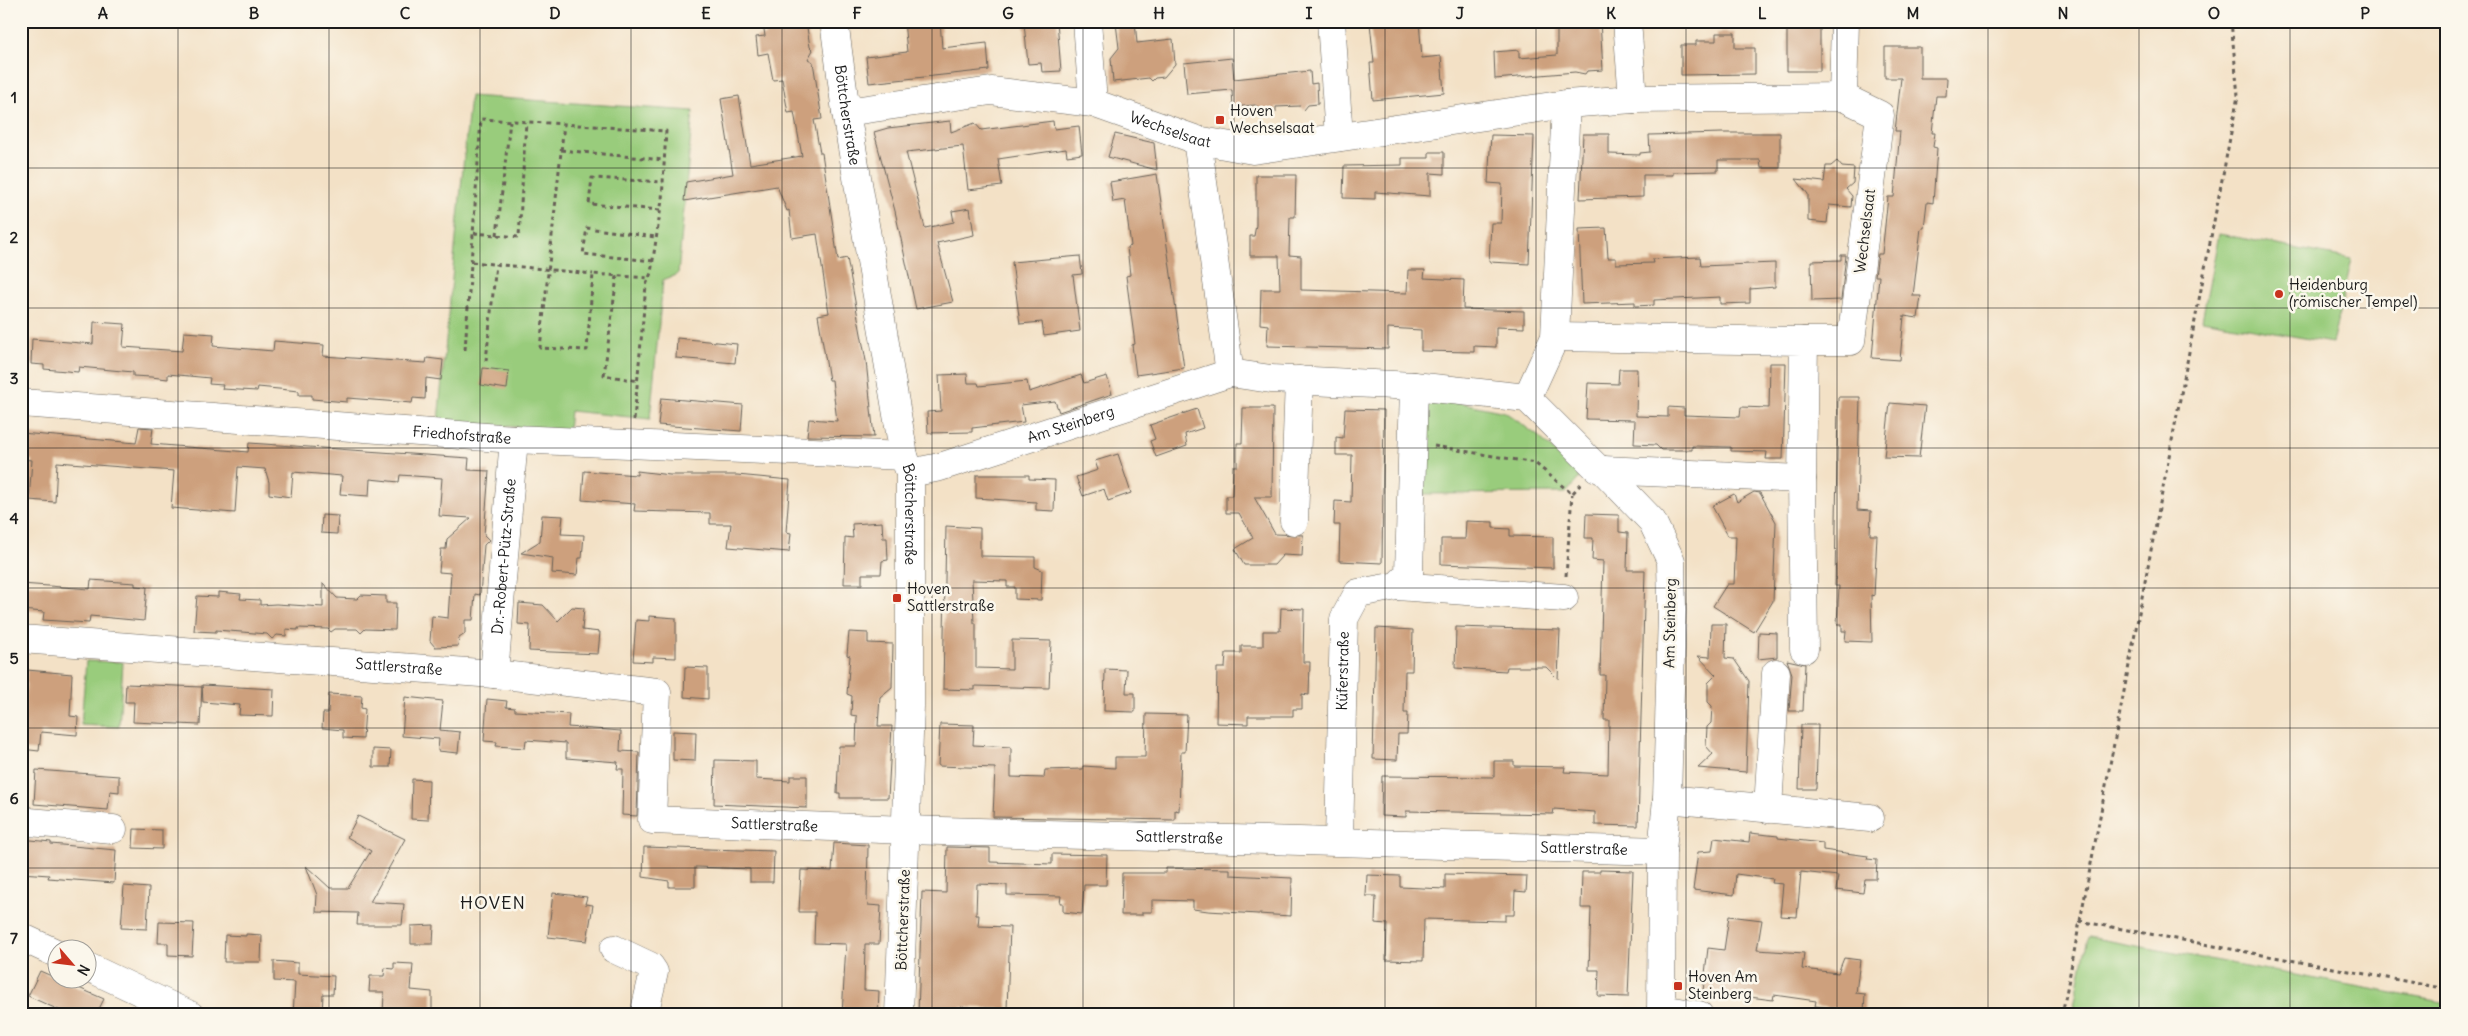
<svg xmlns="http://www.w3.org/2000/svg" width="2468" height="1036" viewBox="0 0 2468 1036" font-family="Delius,sans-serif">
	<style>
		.green { fill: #99cc7c; stroke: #5a744c }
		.building { fill: #cda07d }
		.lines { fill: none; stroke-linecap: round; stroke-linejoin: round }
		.minor-casing { stroke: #676158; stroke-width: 29 }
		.major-casing { stroke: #676158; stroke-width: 29 }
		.path { stroke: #676158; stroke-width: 3; stroke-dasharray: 4 4; stroke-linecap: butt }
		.minor { stroke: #fff; stroke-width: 28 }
		.major { stroke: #fff; stroke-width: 28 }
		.grid { fill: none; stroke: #1c1c1c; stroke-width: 1; stroke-opacity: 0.55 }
		.poi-dot { fill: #c8321e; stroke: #fbf7ec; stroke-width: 2 }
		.labels { text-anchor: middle; stroke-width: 5; stroke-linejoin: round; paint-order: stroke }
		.poi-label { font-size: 15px; fill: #1c1c1c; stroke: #fbf7ec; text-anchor: start }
		.street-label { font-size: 15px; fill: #1c1c1c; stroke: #fbf7ec }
		.quarter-label { font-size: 18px; letter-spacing: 1px; fill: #1c1c1c; stroke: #fbf7ec }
		.neatline { fill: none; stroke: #1c1c1c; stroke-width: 2 }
		.grid-label { font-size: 16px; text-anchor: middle; font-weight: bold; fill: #1c1c1c }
	</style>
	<rect width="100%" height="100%" fill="#fbf7ec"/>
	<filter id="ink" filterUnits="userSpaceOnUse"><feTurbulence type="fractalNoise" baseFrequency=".02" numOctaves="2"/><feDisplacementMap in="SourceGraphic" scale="10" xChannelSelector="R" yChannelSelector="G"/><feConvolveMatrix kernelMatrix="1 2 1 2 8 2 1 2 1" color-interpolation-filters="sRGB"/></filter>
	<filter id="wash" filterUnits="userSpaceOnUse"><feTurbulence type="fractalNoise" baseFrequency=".0096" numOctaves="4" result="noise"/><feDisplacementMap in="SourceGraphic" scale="20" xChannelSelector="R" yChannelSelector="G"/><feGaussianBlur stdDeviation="1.12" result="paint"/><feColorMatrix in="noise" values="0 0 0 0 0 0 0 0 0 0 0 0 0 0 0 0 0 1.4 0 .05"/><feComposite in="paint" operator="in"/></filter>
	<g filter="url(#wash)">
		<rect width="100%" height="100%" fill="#f3e1c6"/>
		<path class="green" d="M470,96l223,15 -15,163 -15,6 -13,139 -80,-8 -2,20 -130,-10z
			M2219,234l133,25 -20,84 -130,-23z
			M1443,399l62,13 33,24 43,40 -15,17 -144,1v-86z
			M86,661l37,1 -4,65 -38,-2z
			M2088,937l359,66v12h-375z"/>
		<g id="blocks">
			<path class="building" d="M773,21h33l4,26 3,3 -5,9 5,3 9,57 -8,1 6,33h2l16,107 9,-2 19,103 8,76 -67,-1 2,-17 28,2 -5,-41h-3l-11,-65 11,-2 -12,-79 -25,4 -3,-28 -2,1 -10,-25 -93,15 2,-19 47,-8 -12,-75 18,-3 11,68 52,-8 -8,-44 -6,1 -6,-34 -9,1 -5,-27 -10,2 -2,-18 9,-1 -2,-13z
				M904,21h36l2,27 45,-5 2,27 -120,13 -3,-26 41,-5z
				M1038,21h19l4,50 -19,1 -1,-9 -13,1 -4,-41z
				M1135,21l2,22 36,-4 2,25 -11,13 -9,1 -3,3 -3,-3 -36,4 -2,-24 8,-10 -3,-25z
				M1384,21h35l3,37 19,-2 3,37 -71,7 -3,-37h4l-4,-40z
				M1557,21h43l3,49 -16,1 -2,3 -10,-2 -80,7 -1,-27 25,-2v8l38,-3z
				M1791,21h27v3h2v47h-33v-47h4z
				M1716,33h19v15h20v26l-74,1v-30h15v-4h20z
				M1885,47h35v31h27l-1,18h-10l-4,37h3l-2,14 4,1 -4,55 -6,-1 -3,26h-3l-8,68h8l-3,22 -14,-2 -4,44 -28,-2 7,-82h-4l3,-22h4l6,-57h6l6,-66h-5l6,-53h-16z
				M1232,58l2,21 76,-8 1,13 6,-1 1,21 -10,1 -4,5 -4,-4 -24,1v5l-10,1 -11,-8 -22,2 -1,-17 -45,4 -3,-31z
				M950,121l1,11 24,-9 6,7 72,-9 1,8 25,-3 3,28 -15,2 -1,-7 -68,10 4,27 -34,4 -5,-44 -57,6 19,76 29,-6 -2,-11 18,-3 4,27 -37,8 16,59 -37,7 -21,-98 -21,-79 14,-4z
				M1722,133h58v35h-19l-1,-8h-42v11l-45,1v3h-30v22l-63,2 3,-65h26v20l31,1v-2l10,-1 -1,-17z
				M1115,134l39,9 3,27 -49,-13z
				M1491,135l43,1 -5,128 -40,-2 2,-39h10l1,-39 -14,-1z
				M1429,152h15v22l-14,-1v23l-55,-4v7l-32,-1 1,-32 58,-1v-7h27z
				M1837,161l5,6 12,1 -1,15 -7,6 6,7 -1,11 -22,-2 -2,18 -19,-2v-27l-12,-15 28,3 2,-16h5z
				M1157,174l27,194 -48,7 -4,-30 3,-1 -9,-68 4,-1 -3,-28 4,-1 -6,-46 -12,2 -3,-20z
				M1256,175h40l-1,42h-5l-1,38 12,1v34l106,3 1,-23h17l-1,8 40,2 -1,29 61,2v17l-28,-1v20l-22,-1v6l-53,-1v-21l-33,-2v21l-121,-3 1,-21 -8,-1 1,-35h19l-1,-33h-29v-20h4l2,-11z
				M1606,228l2,30h8v6l37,-1 -1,-4 48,-2 1,9 74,-3v24l-25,2v14l-30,1v-7l-66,3v5l-19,1v-4l-53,2 -3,-75z
				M1841,255h5l-5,45 -29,1 -1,-40 30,-1z
				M1080,256l2,18 -9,1 7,56 -36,5 -2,-14 -22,2 -8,-62z
				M94,322l31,2 -2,23 59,4 2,-19 30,2 -1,12 60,5 1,-10 50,4 -1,11 103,7 1,-5 16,2 -2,20 -15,-2 -1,21 -12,-1 -1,5 -65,-5v4l-35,-3v-4h-13v-4l-41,-4 -1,4 -35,-2 1,-4 -14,-1 1,-6 -42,-4v5l-17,-2 -18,-1v-4l-54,-5 -1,5 -34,-3v-4l-13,-1 1,-25 61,5z
				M677,338l60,6 -2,19 -59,-5z
				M1770,363h16l-3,96h-17l1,-7 -36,-1v-4l-39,-1v4h-31l-5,-5 -22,-1 1,-24 -49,-1 2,-36 30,1 1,-15h18l-1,47 32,1v-10l16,1v7l56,2 1,-10 28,1z
				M483,368l26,3 -2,18 -26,-4z
				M967,374l1,9h10l1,3 48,-5 2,11 52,-17 3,8 23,-7 5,18 -53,18 -4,-11 -34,4 3,17 -52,6v4l-44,1 -1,-21 14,-1 -2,-36z
				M1838,397h22l-3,113 14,1 -1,24h7l-3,61 -3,-1 1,47 -27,-1 1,-10h-4v-7h-5l2,-38h-4z
				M661,398l82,7 -2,26 -83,-6z
				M1890,403l35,3 -6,52 -35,-1z
				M1243,408h30l-1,89h-18l21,37 28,1 -1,21 -19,-1 -9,10h-30l-9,-16 18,-11 -14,-25h-13v-17h6l1,-30h4v-23h5z
				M1197,409l6,19 -18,6 2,12 -31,11 -6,-16 5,-2 -5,-14z
				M1345,409l39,1 -2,153 -43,-2 1,-36h-6l1,-24 16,1 1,-47h-16v-18l7,1z
				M139,427l14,1 -2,16 97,8 1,-9 220,15 -1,12 21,1 -5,64 5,5 -5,5 -4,50 -5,-1 -2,26h-8v14l-6,4 -1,8 -23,1 -5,-6 2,-25 16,2 3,-45 -12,-1 2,-23h5l1,-10 24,-21 -32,-2 3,-38 -42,-3 -1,7 -29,-3 -1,17 -29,-2 2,-18 -49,-4 -2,25 -22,-3v-12l-4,-13 -27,-2 -3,46 -64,-5 3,-37 -117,-9 -2,40 -26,-2 3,-40 -11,-1v-26l115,10z
				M1118,454l13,39 -23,8 -4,-12 -21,7 -7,-19 22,-7 -3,-9z
				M584,471l53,4v-4l33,4h67l53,5 -4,52 5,1 -2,19 -61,-5 3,-23h-21v-11l-76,-2 1,-7 -53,-4z
				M976,475h53v4l26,1 -1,31 -18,-1v-8l-60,-4z
				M1754,492l6,1 16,29 -3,79 -19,31 -41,-26 14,-22h7l2,-48h-8l-16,-30 22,-12 3,8z
				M1586,514l33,1v17l9,1 -1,37h18l-7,256 -43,-1v-13l-41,-3 -1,5 -147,-3v6l-25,-1 1,-40 112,1v-16h20v5l51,1 -1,5 44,2 1,-54h-5l1,-45h-5l3,-114 -11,-1 1,-22h-8z
				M322,515l16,1 -1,18 -16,-1z
				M542,515l21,1 -2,18 23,1 -2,23h-3l-2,17 -25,-2 1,-15 -32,-5 19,-12z
				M1466,521l27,1v6l17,1v7l43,1v31l-112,-4v-25h24z
				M882,522l1,16h4l1,22 -6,1 -1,13h-19v10h-18l1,-47 8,1 -1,-14z
				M946,526l34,2v28l55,1v10l7,3 -1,30 -26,-1v-12h-8v-6l-35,-1 2,43h2v45l36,1v-29l39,1 -2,47 -74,-2v4l-32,-1z
				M91,580l44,3v3l12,1 -3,34 -54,-5 -1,7 -46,-3 1,-8 -23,-2v-26l69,5z
				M323,583l14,15 20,1 4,-4 25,1v7h10l-1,27 -30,-1 -4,4 -4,-4h-22l-4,3 -3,-3 -30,-1v2l-12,-1v7l-9,-1 -5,4 -5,-5 -51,-4v2l-22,-1 3,-35 21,1v-5l23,2 -1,5 20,1v5l16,-1 47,3z
				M519,603l24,2 15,16 14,-14 12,1 -2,22 18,2 -2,22 -69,-3 1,-26 -12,-1z
				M1281,608l23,1 -1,53h7l-1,33 -7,-1v15h-9v7h-45v8l-32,-1 1,-55h8l1,-15h15v-7h22v-15h17z
				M649,616l27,2v40l-23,-1v5l-20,-1 3,-41 13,1z
				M1711,624h15l-1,34 9,1 15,22 -3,91 -48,-4 15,-14 -7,-8 1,-19 4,-4 1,-17 -4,-4v-19l8,-8 -18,-19 12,1z
				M1456,627l104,3 -2,49 -12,-12h-39l-1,4 -51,-3z
				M1376,628l37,2 -1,41h-7l-1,42h4l-1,21h-9l-1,26 -24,-1z
				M849,632l19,1v10l25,1 -1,43 -12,10 -2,29h14l-4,72h-48v-5h-3l2,-47h17l1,-30 -6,-1 1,-19 -5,-2 3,-38 -3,-1z
				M1759,632l18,1v24l-19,2z
				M1787,660l18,4 -2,47h-14l3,-37z
				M685,667l23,1v31l-24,-2z
				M1105,669l22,1 -1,23h9v19l-31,-1z
				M27,670l45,4 -2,42 8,1 -1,18 -36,-3 -2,19 -18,-2v-36h3z
				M126,684l76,3 -2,38 -67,-3 1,-20h-9z
				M202,685l72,4 -1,27 -34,-1 1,-10 -37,-3z
				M329,694l33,2 -1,12 4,1 -2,30 -20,-1v-8l-21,-2 1,-15h5z
				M405,697l38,4 -3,29 20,2 -2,21 -20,-2 1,-12 -37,-3z
				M487,699l20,2 -1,6 9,1v3l54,3 -1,13 53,4 -1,20 19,1 -2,64 -15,-1 1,-46h-6l1,-7 -52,-4v-15l-40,-3 -1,8 -29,-2 1,-4 -13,-1z
				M1146,714l41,1 -2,37h-4l-2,59 -4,-1v10l-182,-3 2,-49 -57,-2 2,-42 34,1 -1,20 38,2v30l33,1 1,-8 38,-1v-3l32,2v-11h30z
				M1801,725h17l-2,64h-17z
				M673,731l23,1 -1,29 -22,-1z
				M373,749l18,1 -1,17h-17z
				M715,760l41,1v18l34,2v-5h17v32l-93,-4z
				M36,770l83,6v16l-9,-1 -2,19 -74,-6z
				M412,779l17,1 -1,40 -17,-1z
				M358,816l47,23 -35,63 34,2 -2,21h-45l1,-12 -42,-1 1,-17 -11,-29 24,22h18l23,-37 -24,-14z
				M134,829l28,1v19l-29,-1z
				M1750,833l28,3v2l45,5v7l45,6 -1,3 10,1 -1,19h-11l-2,14 -27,-3 2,-14 -37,-4 -4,45 -17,-1 3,-32 -11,-1 1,-4 -37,-5 -2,21 -41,-5 5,-38 14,-1 2,-13 35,4z
				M21,839l30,3v2l65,6 -2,33 -66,-5 1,-3 -28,-2z
				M834,843l34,2 -1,55 1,5 13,1 -2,38h-14l-1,46 15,1 -1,24h-36l4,-71 -32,-1 1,-31h-16l2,-42 31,1z
				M644,847l130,4 -1,31h-23v-13l-55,-2v20h-26v-6l-26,-4z
				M947,847l43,1v14l62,2v-10l55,1 -1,30h-22l-2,29 -19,-2v-9h-3l1,-7 -54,-1v-10l-30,-1 -1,31h3l-1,11 32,1 -3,82 -46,-2 -1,8h-42l4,-123 24,1z
				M1166,868l64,1v6l62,3 -1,38 -83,-5 -15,-2v-8l-41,-1v12h-10v3h-21l1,-42h44z
				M1600,870l33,1 -5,126 -30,-1 1,-26h-10l2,-62h-10l1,-36h18z
				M1445,874l82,2 -1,16 -11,-1 -1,24h-9v6l-81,-2 -1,42 -37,-1 1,-36 -12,-1 1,-27h-10l1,-21 33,1v11l45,2z
				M124,886l25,2 -2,41 -26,-1z
				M553,893l34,4 -2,7 8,1 -6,36 -39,-4z
				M1729,916l33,4 -5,30 47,3 -2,16 36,4 6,-15 16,2 -4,33 9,1 -1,18 -49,-6 1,-5 -42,-6 -1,5 -70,-9 5,-43 16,2z
				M159,922l35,1 -2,33 -24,-1v-12h-10z
				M434,925l-1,19h-22v-18z
				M246,934l16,1 -1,27h-37l1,-27 21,1z
				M274,961l24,2v11l36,2 -1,18h-10l-1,21h-29l2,-33 -21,-1z
				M394,963l19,1 -2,26 21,2v23h-49l1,-23h-15l1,-16h14l1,-8 9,1z
				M40,971l64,28 -8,16h-26l-42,-19z"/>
		</g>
	</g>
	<g filter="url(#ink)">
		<use href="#blocks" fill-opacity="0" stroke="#676158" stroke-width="1"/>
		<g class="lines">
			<g class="minor-casing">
				<g id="minor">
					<path d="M1087,21l6,82"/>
					<path d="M1331,21l8,116"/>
					<path d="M1627,21l6,78"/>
					<path d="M1843,97l2,-76"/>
					<path id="s1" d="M846,112l145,-21 102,12 104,37 56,10 313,-46 67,-5 210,-2 37,18 -29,226h-47"/>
					<path d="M1197,140l33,233"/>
					<path d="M1555,337l249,4 -2,138 2,170"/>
					<path d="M1527,398l28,-61 11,-233"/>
					<path id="s2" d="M21,403l493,36 390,17"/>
					<path d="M1603,470l199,9"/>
					<path id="s3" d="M910,473l30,-6 290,-94 41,6 143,7 113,12 70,70 6,2 49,51 19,40 1,50 -5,188 -5,52 -1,164"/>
					<path d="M1294,521l5,-141"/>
					<path d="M1397,586l12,-12 5,-188"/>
					<path id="s4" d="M21,639l473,35 163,18 -5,128 254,10 756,21"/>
					<path id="s5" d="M494,674l20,-235"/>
					<path d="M1667,799l203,19"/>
					<path d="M1768,809l8,-136"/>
					<path d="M21,818l8,4 84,7"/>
					<path id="s6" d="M1339,841l5,-222 14,-26 39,-7 167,12"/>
					<path d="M614,949l36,17 4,6 -10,43"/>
					<path d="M1661,1009l38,6"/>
				</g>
			</g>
			<g class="major-casing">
				<g id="major">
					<path id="s7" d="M834,21l12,91 58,344 6,17v233l-11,309"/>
					<path d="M21,937l37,17"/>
					<path d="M88,967l102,48"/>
				</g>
			</g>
			<path class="path" d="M561,150l103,10
				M660,210l-71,-6 3,-26 71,4
				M474,233l45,4 7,-115
				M497,235l13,-114
				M653,261l-70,-7 4,-26 69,9
				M472,262l121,12
				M617,276l-13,99 34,6
				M465,350l16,-231 83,5
				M486,361l10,-97
				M634,420l12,-135 5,-12 11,-73 4,-69 -102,-7 -24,224 47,2 6,-76 56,4
				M1434,446l101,17 37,31 9,-10
				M1566,576l6,-82
				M2079,921l368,68
				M2062,1015l176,-919 -7,-75"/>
			<use href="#minor" class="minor"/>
			<use href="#major" class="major"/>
		</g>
	</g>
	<path class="grid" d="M178,21v994M329,21v994M480,21v994M631,21v994M782,21v994M932,21v994M1083,21v994M1234,21v994M1385,21v994M1536,21v994M1686,21v994M1837,21v994M1988,21v994M2139,21v994M2290,21v994M21,168h2426M21,308h2426M21,448h2426M21,588h2426M21,728h2426M21,868h2426"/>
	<g class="poi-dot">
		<rect x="1215" y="115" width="10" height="10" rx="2.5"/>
		<circle cx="2279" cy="294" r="5"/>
		<rect x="892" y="593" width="10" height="10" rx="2.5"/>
		<rect x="1673" y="981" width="10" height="10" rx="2.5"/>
	</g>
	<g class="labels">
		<g class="poi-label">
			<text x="1230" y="116">Hoven<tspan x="1230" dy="17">Wechselsaat</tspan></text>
			<text x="2289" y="290">Heidenburg<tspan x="2289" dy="17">(römischer Tempel)</tspan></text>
			<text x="907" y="594">Hoven<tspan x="907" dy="17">Sattlerstraße</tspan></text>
			<text x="1688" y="982">Hoven Am<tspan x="1688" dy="17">Steinberg</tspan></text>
		</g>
		<g class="street-label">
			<text dy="5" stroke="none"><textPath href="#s7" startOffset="95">Böttcherstraße</textPath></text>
			<text dy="5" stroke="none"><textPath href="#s1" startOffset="331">Wechselsaat</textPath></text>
			<text transform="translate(1865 231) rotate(-83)" y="5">Wechselsaat</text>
			<text dy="5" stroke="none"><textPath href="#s3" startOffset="168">Am Steinberg</textPath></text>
			<text dy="5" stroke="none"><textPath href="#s2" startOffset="442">Friedhofstraße</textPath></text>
			<text dy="5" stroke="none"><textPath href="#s7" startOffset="500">Böttcherstraße</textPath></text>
			<text dy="5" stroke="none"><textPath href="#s5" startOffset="118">Dr.-Robert-Pütz-Straße</textPath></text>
			<text transform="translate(1670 623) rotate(-89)" y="5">Am Steinberg</text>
			<text dy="5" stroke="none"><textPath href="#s4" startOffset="379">Sattlerstraße</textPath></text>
			<text dy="5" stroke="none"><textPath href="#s6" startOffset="170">Küferstraße</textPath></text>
			<text dy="5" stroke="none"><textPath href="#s4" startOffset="889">Sattlerstraße</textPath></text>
			<text dy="5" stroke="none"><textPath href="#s4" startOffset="1294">Sattlerstraße</textPath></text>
			<text dy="5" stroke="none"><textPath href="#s4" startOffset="1699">Sattlerstraße</textPath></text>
			<text transform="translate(903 920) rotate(-88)" y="5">Böttcherstraße</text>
		</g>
		<g class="quarter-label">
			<text x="493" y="909">HOVEN</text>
		</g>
	</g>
	<rect width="2468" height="1036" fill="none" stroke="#fbf7ec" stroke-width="55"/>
	<g transform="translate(72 964) rotate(118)"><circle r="24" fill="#fbf7ec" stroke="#a29f99"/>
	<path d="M0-4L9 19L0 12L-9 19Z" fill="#c8321e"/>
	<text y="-8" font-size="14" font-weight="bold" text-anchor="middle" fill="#1c1c1c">N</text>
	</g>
	<rect x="28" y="28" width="2412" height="980" class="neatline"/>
	<g class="grid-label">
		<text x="103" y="19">A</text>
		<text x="254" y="19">B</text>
		<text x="405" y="19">C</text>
		<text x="555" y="19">D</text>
		<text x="706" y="19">E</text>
		<text x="857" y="19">F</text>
		<text x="1008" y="19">G</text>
		<text x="1159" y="19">H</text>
		<text x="1309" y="19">I</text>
		<text x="1460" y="19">J</text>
		<text x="1611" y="19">K</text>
		<text x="1762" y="19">L</text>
		<text x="1913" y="19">M</text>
		<text x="2063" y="19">N</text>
		<text x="2214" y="19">O</text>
		<text x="2365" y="19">P</text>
		<text x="14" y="103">1</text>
		<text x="14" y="243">2</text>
		<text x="14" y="384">3</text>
		<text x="14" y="524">4</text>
		<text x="14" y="664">5</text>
		<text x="14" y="804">6</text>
		<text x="14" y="944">7</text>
	</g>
</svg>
